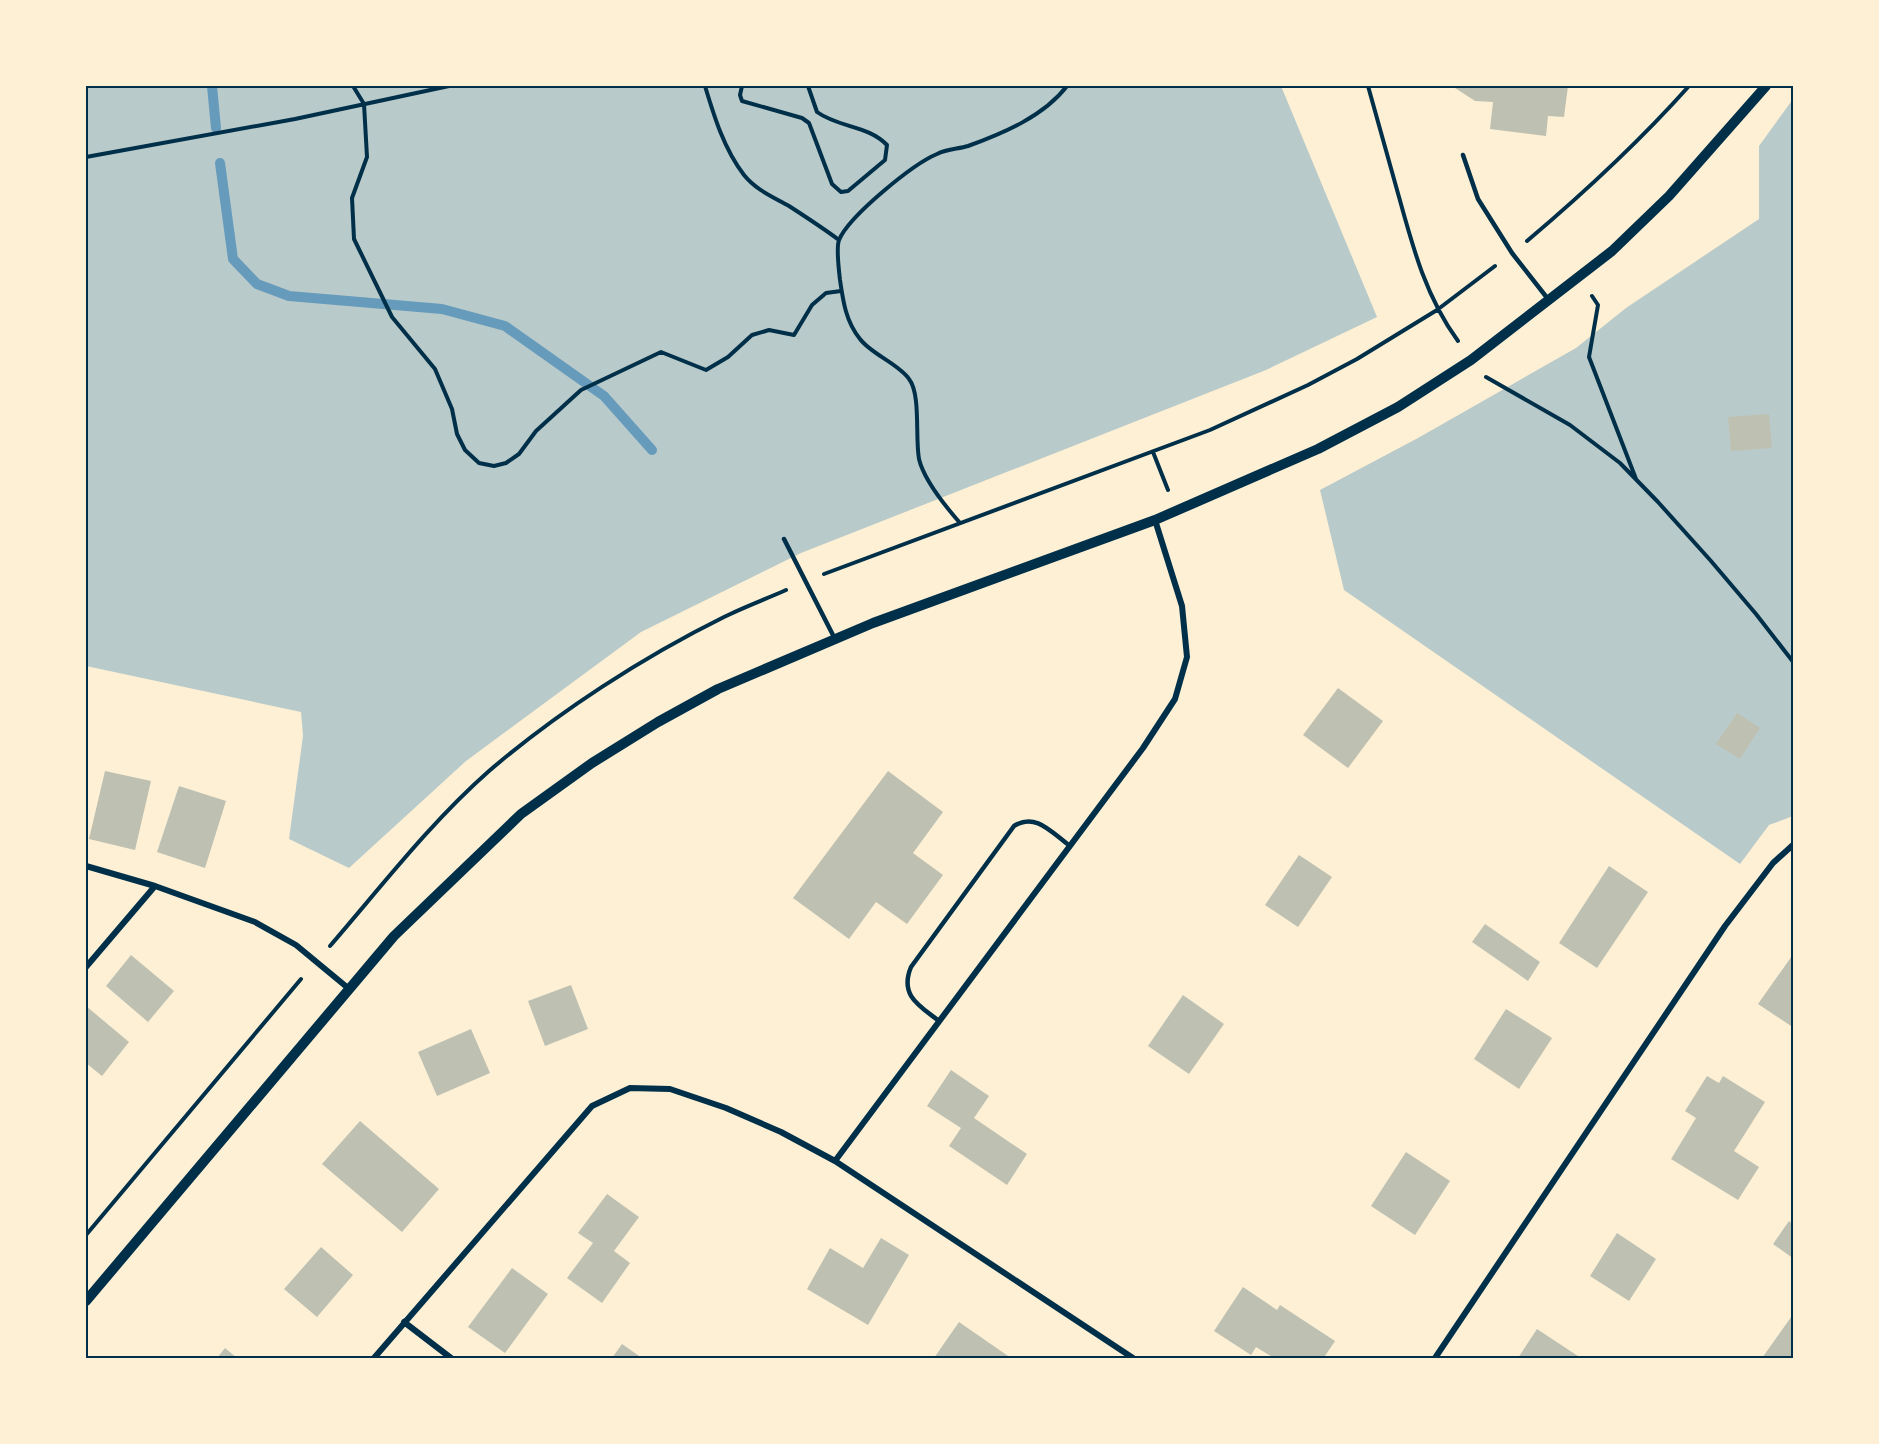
<svg xmlns="http://www.w3.org/2000/svg" width="1879" height="1444" viewBox="0 0 1879 1444" font-family="'Roboto Condensed',sans-serif">
	<style>
		.green { fill: #b9caca }
		.lines { fill: none; stroke-linecap: round; stroke-linejoin: round }
		.stream { stroke: #669bbc; stroke-width: 10 }
		.building { fill: #bec0b2 }
		.path { stroke: #003049; stroke-width: 4 }
		.service { stroke: #003049; stroke-width: 4.5 }
		.minor { stroke: #003049; stroke-width: 6 }
		.tertiary { stroke: #003049; stroke-width: 10 }
		.neatline { fill: none; stroke: #003049; stroke-width: 2 }
	</style>
	<rect width="100%" height="100%" fill="#fdf0d5"/>
	<path class="green" d="M86,86h1195l96,231 -111,53 -465,183 -160,79 -175,129 -117,107 -60,-29 14,-103 -2,-24 -215,-46z
		M1793,99v717l-24,9 -29,39 -396,-274 -24,-100 98,-52 158,-90 50,-40 133,-89v-73z"/>
	<g class="lines">
		<path class="stream" d="M212,86l4,42
			M220,163l13,96 24,25 32,12 153,13 63,17 99,70 48,54"/>
	</g>
	<path class="building" d="M1452,86h116l-4,31 -16,-1 -2,20 -56,-7 3,-27 -18,-1z
		M1769,414l3,34 -41,3 -3,-34z
		M1338,688l45,33 -35,47 -45,-33z
		M1737,713l23,15 -20,31 -24,-15z
		M105,771l46,10 -16,69 -46,-11z
		M888,771l55,41 -30,41 30,22 -36,49 -31,-22 -27,37 -56,-41z
		M179,786l47,15 -21,67 -48,-16z
		M1299,855l33,22 -34,50 -33,-22z
		M1609,866l39,26 -51,76 -38,-25z
		M1485,924l55,38 -12,19 -56,-39z
		M1794,953v75l-36,-24z
		M131,955l43,36 -26,31 -42,-36z
		M571,985l17,44 -43,17 -17,-45z
		M1183,995l41,29 -35,50 -41,-28z
		M86,1006l43,36 -27,34 -16,-13z
		M1506,1009l46,29 -33,51 -45,-30z
		M471,1029l19,44 -53,23 -19,-44z
		M951,1070l38,26 -15,22 53,36 -20,31 -58,-39 12,-18 -34,-22z
		M1707,1076l12,7 4,-7 42,26 -31,49 25,16 -21,33 -67,-41 25,-41 -11,-7z
		M360,1121l79,68 -37,43 -80,-68z
		M1406,1152l44,29 -35,54 -44,-29z
		M607,1194l32,23 -25,34 16,12 -28,40 -35,-25 26,-35 -15,-10z
		M1789,1221l5,4v34l-21,-15z
		M1617,1233l39,26 -27,42 -39,-25z
		M881,1238l28,17 -41,70 -61,-36 23,-41 33,20z
		M321,1247l32,28 -36,42 -33,-28z
		M512,1268l36,26 -43,59 -37,-26z
		M1243,1287l34,23 3,-5 55,36 -10,15 4,2h-55l-18,-11 -5,8 -37,-24z
		M1794,1313v45h-32z
		M959,1322l52,36h-77z
		M1537,1329l44,29h-63z
		M622,1344l20,14h-30z
		M225,1348l12,10h-20z"/>
	<g class="lines">
		<path class="path" d="M353,86l11,18 3,53 -15,41 2,41 38,78 43,52 17,40 5,25 8,16 14,13 15,3 12,-3 13,-9 17,-23 45,-41 80,-38 45,18 22,-13 24,-22 17,-5 25,5 18,-30 14,-12 15,-2
			M705,86c9,30 19,63 39,89 12,15 29,22 45,31 17,11 34,22 50,34
			M742,86l-2,9 2,6 60,17 7,5 23,61 9,8 7,-1 37,-31 2,-15c-19,-20 -48,-17 -70,-33l-9,-26
			M1368,86c10,37 21,74 31,111 14,51 27,100 59,144
			M86,157l209,-38 154,-33
			M1527,241c58,-49 112,-99 162,-155
			M1592,296l6,9 -9,52 47,122
			M1486,377l84,48 50,38 38,39 53,59 45,53 38,49
			M1153,452l15,38
			M960,523c-14,-16 -36,-43 -41,-64 -4,-22 2,-65 -10,-80 -10,-15 -38,-25 -49,-40 -14,-17 -17,-38 -20,-59 -1,-9 -4,-32 -1,-40 10,-24 74,-76 98,-86 10,-5 21,-5 31,-8 36,-13 76,-30 99,-60
			M824,574l386,-144 98,-45 49,-26 80,-49 58,-44
			M330,946c51,-59 100,-123 159,-175 69,-59 154,-114 235,-154 20,-10 42,-18 62,-27
			M86,1235l215,-256"/>
		<path class="service" d="M1463,155l15,44 34,54 36,46
			M784,539l51,100
			M939,1021c-19,-15 -40,-25 -28,-54l103,-141c22,-14 38,7 56,20"/>
		<path class="minor" d="M86,866l69,20 100,36 41,23 52,43
			M86,967l69,-81
			M835,1161l298,197
			M404,1322l47,36
			M374,1358l218,-252 38,-18 40,1 56,19 55,24 54,29 308,-413 32,-49 12,-42 -5,-51 -27,-86
			M1435,1358l290,-432 48,-63 21,-19"/>
		<path class="tertiary" d="M86,1301l308,-365 127,-122 71,-51 66,-41 60,-33 155,-66 282,-103 163,-71 80,-42 73,-47 141,-109 57,-55 97,-110"/>
	</g>
	<rect width="1879" height="1444" fill="none" stroke="#fdf0d5" stroke-width="174"/>
	<rect x="87" y="87" width="1705" height="1270" class="neatline"/>
</svg>
